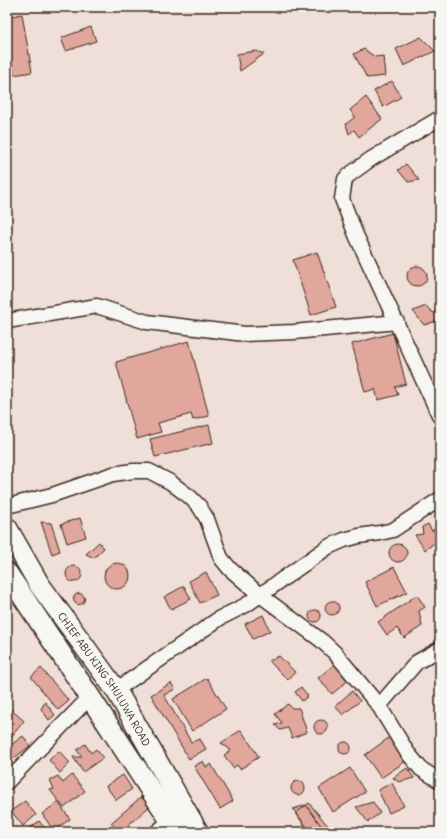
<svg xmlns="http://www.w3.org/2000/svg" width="447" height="839" viewBox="0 0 447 839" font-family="Delius,sans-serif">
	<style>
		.building { fill: #e1a79d; stroke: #3b2a1e }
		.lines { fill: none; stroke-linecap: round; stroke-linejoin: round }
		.street-casing { stroke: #3b2a1e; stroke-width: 17 }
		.secondary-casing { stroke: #3b2a1e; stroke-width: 23 }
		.street { stroke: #f6f6f2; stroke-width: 14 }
		.secondary { stroke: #f6f6f2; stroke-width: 20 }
		.labels { text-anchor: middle; stroke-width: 4; stroke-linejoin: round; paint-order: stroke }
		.street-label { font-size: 10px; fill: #3b2a1e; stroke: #f6f6f2 }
	</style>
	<rect width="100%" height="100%" fill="#f0ded8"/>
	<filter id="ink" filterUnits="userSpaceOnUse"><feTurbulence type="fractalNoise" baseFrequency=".025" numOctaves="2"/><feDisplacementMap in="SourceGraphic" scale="8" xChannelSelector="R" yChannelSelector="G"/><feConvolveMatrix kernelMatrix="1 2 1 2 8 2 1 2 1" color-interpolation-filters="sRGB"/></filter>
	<g filter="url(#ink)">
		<path class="building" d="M22,14l10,58 -18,3 -7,-39v-19z
			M91,27l5,14 -30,10 -5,-13z
			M421,37l14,14 -31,15 -8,-17z
			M364,49l11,8 8,-1 2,20 -18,2 -13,-24z
			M256,51l8,3 -24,17 -3,-17z
			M392,81l9,16 -18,10 -9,-16z
			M366,97l16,22 -23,18 -5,-7 -5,4 -3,-10 9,-7 -5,-7z
			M406,164l13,16 -11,2 -10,-12z
			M317,252l19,55 -25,8 -18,-55z
			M407 276a10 10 0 1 1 20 0a10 10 0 1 1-20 0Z
			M426,306l7,7 6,-4 1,11 -16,5 -11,-14z
			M393,333l13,51 -11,3 3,8 -20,5 -3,-11 -10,3 -13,-48z
			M189,341l20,75 -16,4 -2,-6 -33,9 3,9 -24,7 -21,-77z
			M209,425l4,18 -58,14 -5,-18z
			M80,518l6,19 -19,6 -6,-19z
			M41,522l10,1 9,28 -8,3z
			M428,524l4,7 6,-5 2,3v10l-15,11 -10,-15 8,-1 -1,-7z
			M99,542l5,6 -10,10 -8,-4z
			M389 553a9 9 0 1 1 18 0a9 9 0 1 1-18 0Z
			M104 576a13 13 0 1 1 26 0a13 13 0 1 1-26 0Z
			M66 574a8 8 0 1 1 16 0a8 8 0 1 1-16 0Z
			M394,567l13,25 -30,14 -12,-24z
			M206,572l11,23 -17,8 -11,-22z
			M184,586l7,13 -20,10 -7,-12z
			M73.5 599a5.5 5.5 0 1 1 11 0a5.5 5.5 0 1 1-11 0Z
			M417,595l8,12 -6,4 3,15 -18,12 -7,-10 -10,7 -9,-13z
			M325 608a7 7 0 1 1 14 0a7 7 0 1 1-14 0Z
			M309 616a6 6 0 1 1 12 0a6 6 0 1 1-12 0Z
			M263,615l7,16 -17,8 -8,-15z
			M279,656l16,16 -7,8 -19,-19z
			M337,662l14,16 -19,16 -14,-16z
			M41,668l28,33 -11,9 -27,-33z
			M207,678l19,31 -34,22 -19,-32z
			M171,683l4,6 -11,6 27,47 9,-3 6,10 -17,10 -38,-64z
			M301,687l7,9 -6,5 -7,-9z
			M352,691l8,10 -17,14 -8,-9z
			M45,702l10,13 -6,5 -8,-11z
			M288,704l4,4h7l8,24 -15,6 -4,-10 -8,2 -5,-5 7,-2 -7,-9z
			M7,706l17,15 -17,21z
			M314 727a7 7 0 1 1 14 0a7 7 0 1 1-14 0Z
			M241,730l18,27 -19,12 -3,-4 -4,3 -9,-13 7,-5 -10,-7z
			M23,736l7,10 -17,13 -6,-8v-3z
			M390,737l16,24 -25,17 -16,-23z
			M339 748a6 6 0 1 1 12 0a6 6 0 1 1-12 0Z
			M85,744l6,9 5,-4 7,9 -20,14 -10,-15h9l-5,-7z
			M59,751l11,12 -10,10 -11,-13z
			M203,761l3,6 5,-3 22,37 -13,8 -26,-43z
			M350,768l15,24 -32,20 -14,-24z
			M407,768l7,10 -15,4 -6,-4z
			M72,775l13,16 -21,17 -14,-18 4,-1 -4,-9 8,-4 5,7z
			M123,775l9,14 -16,11 -10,-14z
			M291 788a7 7 0 1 1 14 0a7 7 0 1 1-14 0Z
			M392,783l12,23 -15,7 -11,-23z
			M141,797l9,9 -22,19 6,7h-15l-8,-9z
			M25,801l11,14 -13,11 -12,-15z
			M58,802l12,17 -16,12 -12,-17z
			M373,802l7,11 -12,9 -12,-15z
			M309,803l19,23 -7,6h-10l-15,-19z
			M306,805l16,22 -7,5h-6l-16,-23z
			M39,821l9,11h-23z"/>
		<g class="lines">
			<g class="street-casing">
				<path id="street" d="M440,118l-69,41 -22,16 -4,4 -3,20 14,36 84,182
					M7,321l90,-15 50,16 98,12 49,-2 103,-10
					M7,506l45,-11 61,-21 20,-3h16l21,11 20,15 9,9 8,13 14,39 9,11 30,26 62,46 13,12 44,53 28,46 14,17 19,12
					M116,690l104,-72 26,-13 82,-58 16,-7 15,-4 21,-3 13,-3 47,-31
					M379,706l38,-44 23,-13
					M7,782l83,-85
					M157,832l13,-11"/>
			</g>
			<g class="secondary-casing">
				<g id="secondary">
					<path id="s1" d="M7,528l32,56 77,106 82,142"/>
					<path d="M7,573l83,124 88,135"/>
				</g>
			</g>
			<use href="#street" class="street"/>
			<use href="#secondary" class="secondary"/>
		</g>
	</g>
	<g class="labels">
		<g class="street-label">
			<text dy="4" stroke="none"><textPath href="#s1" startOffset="180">CHIEF ABU KING SHULUWA ROAD</textPath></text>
		</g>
	</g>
	<rect width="447" height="839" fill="none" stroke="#f6f6f2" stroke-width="24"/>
	<rect x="12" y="12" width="423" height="815" fill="none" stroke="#3b2a1e" stroke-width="1.5" filter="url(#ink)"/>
</svg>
